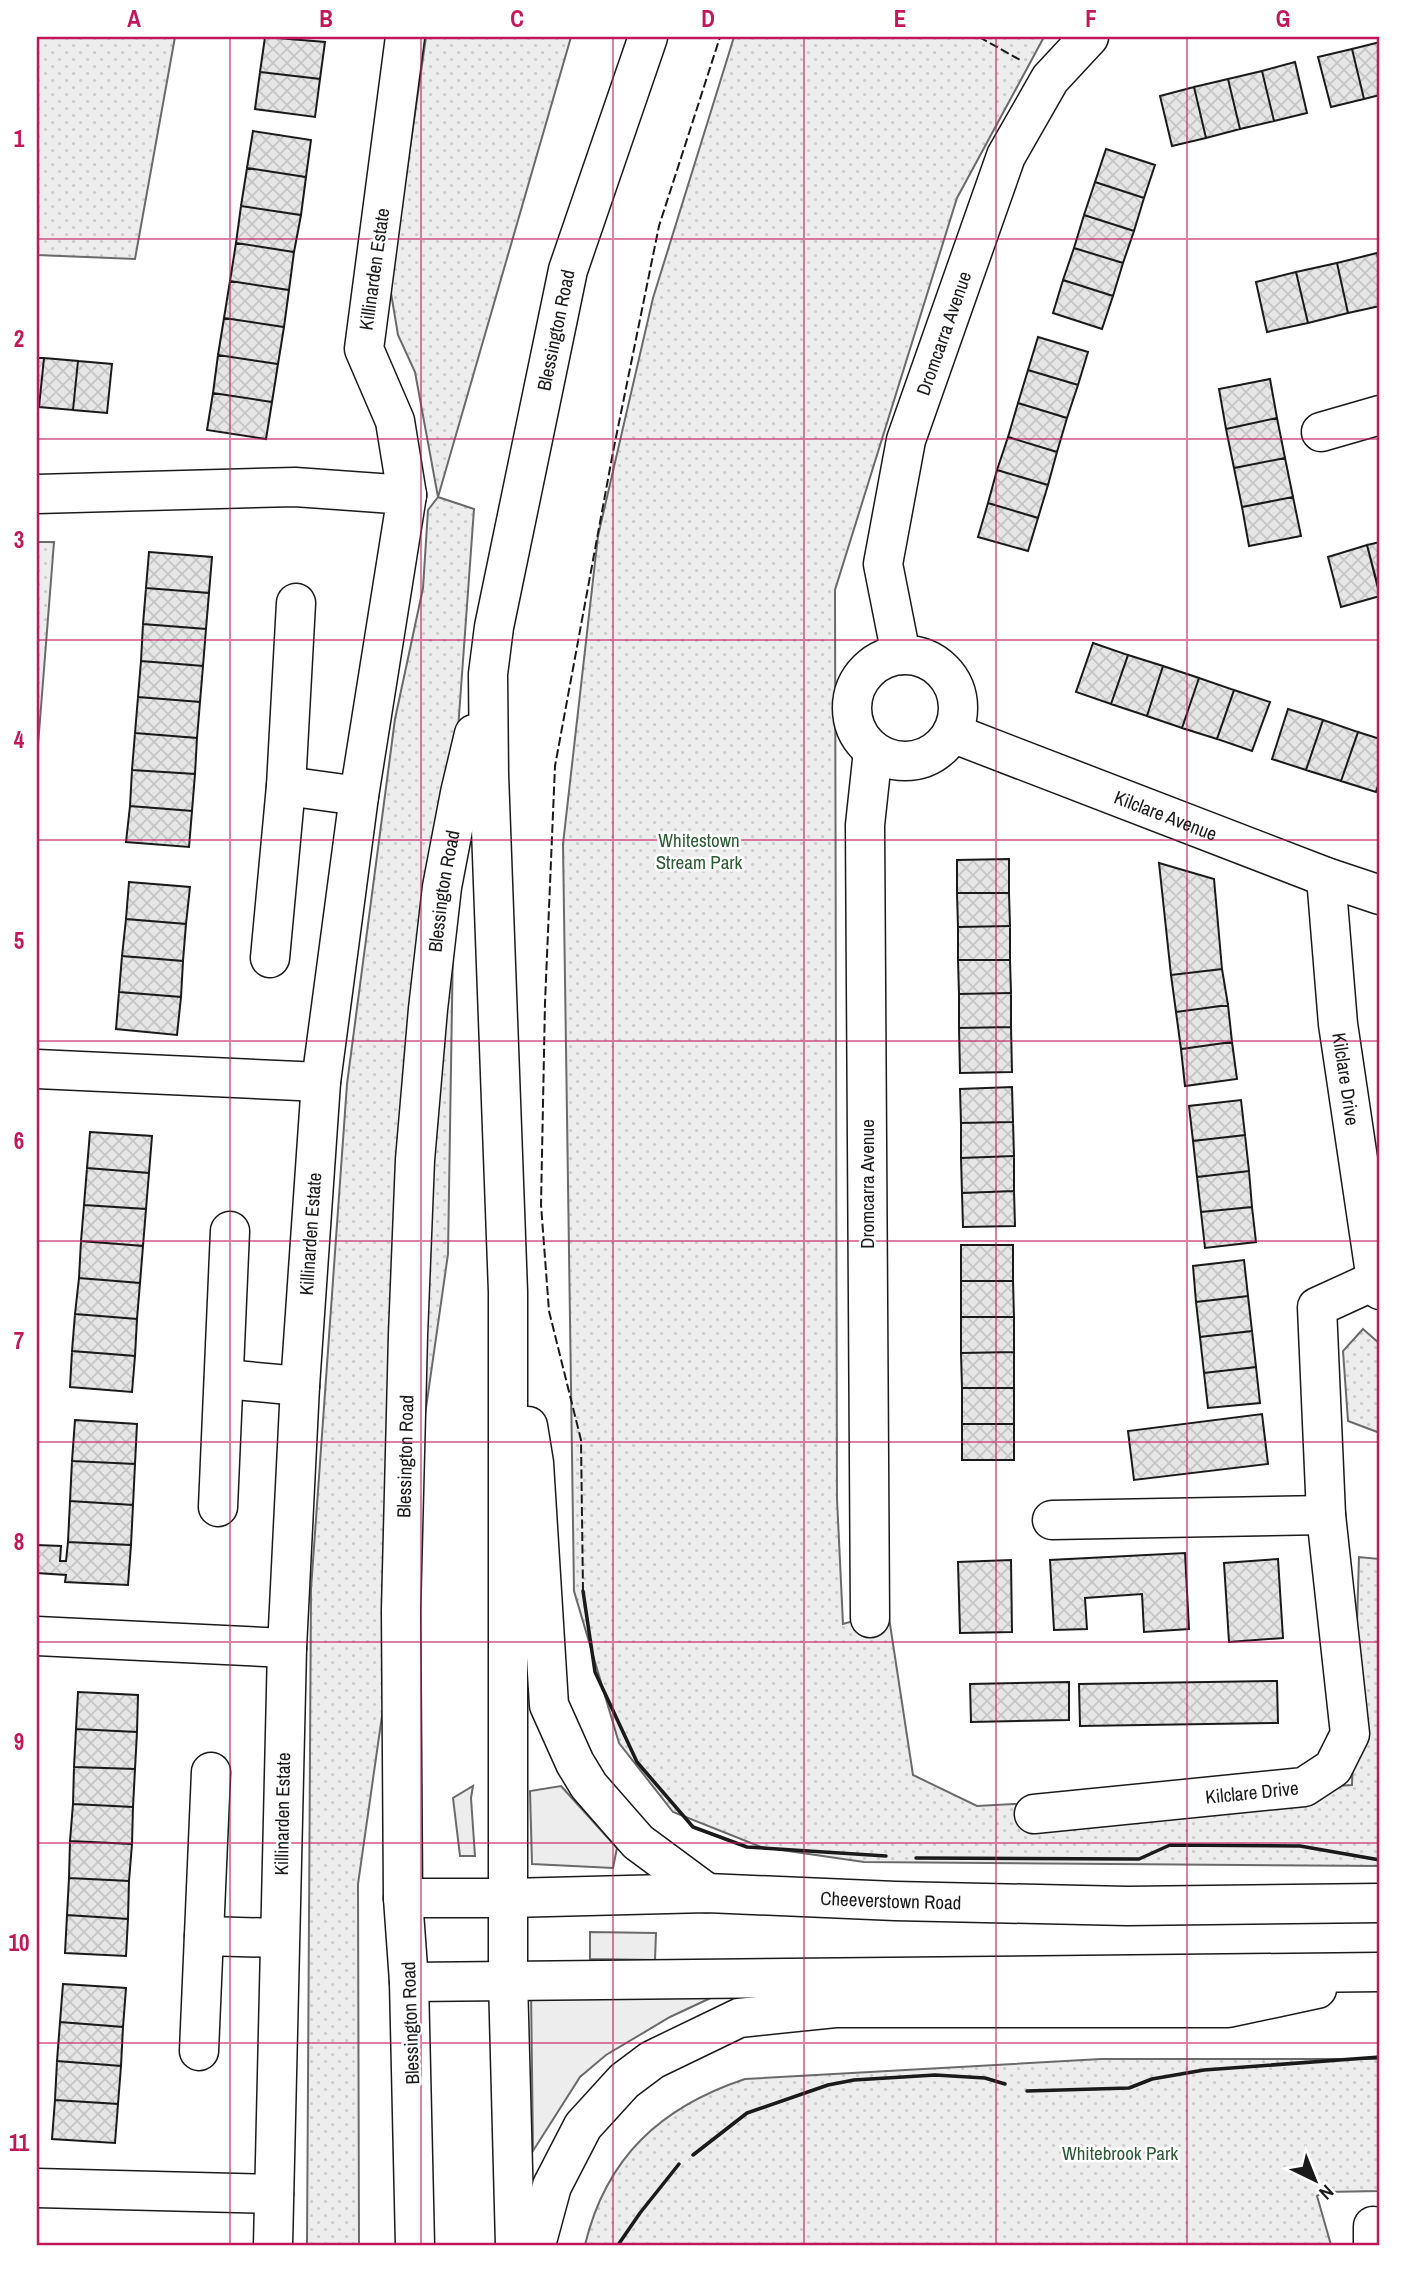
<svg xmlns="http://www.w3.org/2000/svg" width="1417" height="2282" viewBox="0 0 1417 2282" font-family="'Archivo Narrow',sans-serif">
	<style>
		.grass { fill: url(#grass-dots); stroke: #6a6a6a; stroke-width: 2 }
		.built { fill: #ededed; stroke: #6a6a6a; stroke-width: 2 }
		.building { fill: url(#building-cross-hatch); stroke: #1a1a1a; stroke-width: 2 }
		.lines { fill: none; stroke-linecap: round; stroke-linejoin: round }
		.minor-casing { stroke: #1a1a1a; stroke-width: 41 }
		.major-casing { stroke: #1a1a1a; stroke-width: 41 }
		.minor { stroke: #fff; stroke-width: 38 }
		.major { stroke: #fff; stroke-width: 38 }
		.fence { stroke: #1a1a1a; stroke-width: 2; stroke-dasharray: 9 3.5; stroke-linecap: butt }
		.wall { stroke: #1a1a1a; stroke-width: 3.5 }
		.grid { fill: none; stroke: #c2185b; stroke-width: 2; stroke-opacity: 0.55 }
		.labels { text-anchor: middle; stroke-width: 5; stroke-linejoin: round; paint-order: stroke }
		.street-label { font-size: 19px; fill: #1a1a1a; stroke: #fff }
		.park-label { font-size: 19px; fill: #2b5a34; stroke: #fff }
		.neatline { fill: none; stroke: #c2185b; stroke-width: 2.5 }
		.grid-label { font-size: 23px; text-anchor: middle; font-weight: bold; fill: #c2185b }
	</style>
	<defs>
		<pattern id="grass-dots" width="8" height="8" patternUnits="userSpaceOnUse" patternTransform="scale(1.75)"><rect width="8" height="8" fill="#ededed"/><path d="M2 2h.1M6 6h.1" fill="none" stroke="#cbcbcb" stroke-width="1.8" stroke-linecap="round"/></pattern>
		<pattern id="building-cross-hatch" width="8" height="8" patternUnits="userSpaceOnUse" patternTransform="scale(1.75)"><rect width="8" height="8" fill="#e6e6e6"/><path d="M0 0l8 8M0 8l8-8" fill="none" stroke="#c5c5c5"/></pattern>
	</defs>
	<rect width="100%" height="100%" fill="#fff"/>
	<path class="grass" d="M37,37h138l-40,222 -98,-4z
		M426,37h145l-133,460 36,12 -18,248 -8,497 -90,630 1,361h-52l4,-656 36,-505 48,-365 28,-131 5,-78 10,-13 -23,-125 -17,-37 -8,-48z
		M734,37h310l-87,161 -122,392 2,909 6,125 45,-13 25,164 64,31 375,-21 7,-228 20,2 1,-5v312l-516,-4 -103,-15 -88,-35 -54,-69 -45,-152 -11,-747 35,-308 55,-238z
		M37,542h17l-17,216z
		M1363,1329l17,15v89l-32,-12 -5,-70z
		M1101,2059h279v132l-57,1 -6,4 14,49h-746c21,-88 76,-138 160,-166z"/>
	<path class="built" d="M473,1786l-2,12 4,58h-15l-7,-58z
		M561,1786l56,62 -4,20 -81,-4 -2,-73z
		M590,1932l66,1 -1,27 -65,-1z
		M531,1990l186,5 -47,22 -64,38 -26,22 -47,74z"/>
	<path class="building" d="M265,37l60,5 -5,37 -60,-7z
		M1380,42v53l-16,4 -12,-50z
		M1352,49l12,50 -33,8 -13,-50z
		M1295,62l12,51 -33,8 -12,-50z
		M1262,71l12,50 -34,8 -12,-50z
		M260,72l60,7 -5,38 -60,-8z
		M1228,79l12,50 -34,9 -12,-51z
		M1194,87l12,51 -34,8 -12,-50z
		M253,131l58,9 -5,37 -59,-9z
		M1106,149l49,16 -11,33 -49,-16z
		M247,168l59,9 -5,38 -60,-9z
		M1095,182l49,16 -10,33 -50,-16z
		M241,206l60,9 -7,37 -58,-9z
		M1084,215l50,16 -11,32 -49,-15z
		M236,243l58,9 -5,38 -59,-9z
		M1074,248l49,15 -10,33 -50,-16z
		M1377,253l3,14v39l-32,7 -11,-50z
		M1337,263l11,50 -40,10 -12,-51z
		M1296,272l12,51 -41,9 -11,-50z
		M1063,280l50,16 -11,33 -49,-16z
		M230,281l59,9 -5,37 -60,-9z
		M224,318l60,9 -6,37 -60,-9z
		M1038,337l50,15 -10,33 -50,-15z
		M218,355l60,9 -6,38 -59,-9z
		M37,358h7l-5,49h-2z
		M44,358l34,3 -5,49 -34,-3z
		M78,361l34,3 -5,49 -34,-3z
		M1028,370l50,15 -11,33 -49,-15z
		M1270,379l7,39 -51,11 -7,-40z
		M213,393l59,9 -6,37 -59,-9z
		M1018,403l49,15 -10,34 -49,-15z
		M1277,418l8,40 -51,10 -8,-39z
		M1008,437l49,15 -9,33 -51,-15z
		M1285,458l8,39 -51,10 -8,-39z
		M997,470l51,15 -10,33 -50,-15z
		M1293,497l8,39 -52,10 -7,-39z
		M988,503l50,15 -10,33 -50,-14z
		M1380,542v52l-13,-49z
		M1367,545l13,51 -39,11 -13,-50z
		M149,552l63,5 -3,36 -63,-5z
		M146,588l63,5 -3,36 -63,-5z
		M143,624l63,5 -3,37 -62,-5z
		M1093,643l35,12 -17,49 -35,-12z
		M1128,655l35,11 -16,50 -36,-12z
		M141,661l62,5 -3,36 -62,-5z
		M1163,666l36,12 -17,50 -35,-12z
		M1199,678l35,12 -17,49 -35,-11z
		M1234,690l36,12 -18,49 -35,-12z
		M138,697l62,5 -3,36 -62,-5z
		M1288,709l35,11 -17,50 -34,-11z
		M1323,720l35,12 -17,49 -35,-11z
		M1358,732l22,7v40l-4,13 -35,-11z
		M135,733l62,5 -2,36 -63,-4z
		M132,770l63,4 -3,37 -62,-5z
		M130,806l62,5 -3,36 -63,-5z
		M1009,859v34h-52v-33z
		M1159,863l55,16 8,90 -51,6z
		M129,882l61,5 -4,37 -60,-5z
		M957,893h52l1,33 -52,1z
		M126,919l60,5 -3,37 -61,-5z
		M1010,926v34h-52v-33z
		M122,956l61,5 -2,36 -62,-5z
		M958,960h52l1,33 -52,1z
		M1222,969l6,36 -52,7 -5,-37z
		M119,992l62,5 -4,38 -61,-6z
		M1011,993v34l-52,1v-34z
		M1228,1005l4,37 -51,7 -5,-37z
		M1011,1027l1,45 -52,1 -1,-45z
		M1232,1042l5,37 -52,7 -4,-37z
		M1012,1087l1,35 -52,1 -1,-34z
		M1241,1100l4,35 -52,6 -4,-35z
		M1013,1122l1,34 -53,2v-35z
		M90,1132l62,4 -3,37 -62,-5z
		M1245,1135l4,36 -52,6 -4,-36z
		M1014,1156v35l-52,2 -1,-35z
		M87,1168l62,5 -3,36 -62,-4z
		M1249,1171l3,36 -51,5 -4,-35z
		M1014,1191l1,35 -52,1 -1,-34z
		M84,1205l62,4 -3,37 -62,-5z
		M1252,1207l4,35 -51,6 -4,-36z
		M81,1241l62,5 -3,37 -61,-5z
		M961,1245h52v36h-52z
		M1244,1260l4,36 -52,6 -3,-36z
		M79,1278l61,5 -3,36 -62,-5z
		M961,1281h52l1,36h-53z
		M1248,1296l4,35 -52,6 -4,-35z
		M75,1314l62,5 -2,37 -63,-5z
		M961,1317h53v35l-53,1z
		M1252,1331l4,36 -52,6 -4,-36z
		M72,1351l63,5 -3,36 -62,-5z
		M1014,1352v36h-52l-1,-35z
		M1256,1367l4,36 -52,5 -4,-35z
		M962,1388h52v36h-52z
		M1262,1414l6,50 -134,16 -6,-49z
		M75,1420l62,4 -2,40 -63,-3z
		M962,1424h52v36h-52z
		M72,1461l63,3 -2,41 -63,-4z
		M70,1501l63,4 -2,40 -63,-3z
		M68,1542l63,3 -3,40 -63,-3 1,-7 -29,-2v-28l24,1 -1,15h6z
		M1185,1553l4,76 -45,3 -2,-38 -57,4 2,31 -33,1 -4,-70z
		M1278,1559l5,79 -54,4 -5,-79z
		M1011,1560l1,72 -52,1 -2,-71z
		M1277,1681l1,42 -198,3 -1,-42z
		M1069,1682v38l-98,2 -1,-38z
		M78,1692l60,3 -1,37 -61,-3z
		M76,1729l61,3 -2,37 -61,-2z
		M74,1767l61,2 -2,38 -60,-3z
		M73,1804l60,3 -1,37 -62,-3z
		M70,1841l62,3 -3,37 -60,-3z
		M69,1878l60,3 -1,38 -61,-4z
		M67,1915l61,4 -2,37 -61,-3z
		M63,1984l63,4 -3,39 -63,-5z
		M60,2022l63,5 -2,39 -64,-5z
		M57,2061l64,5 -3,38 -63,-4z
		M55,2100l63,4 -3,39 -63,-4z"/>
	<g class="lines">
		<g class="minor-casing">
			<g id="minor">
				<path d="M405,37l-41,312 31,72 12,74"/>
				<path d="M1321,432l59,-17"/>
				<path d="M37,494l258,-7 112,8 -48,301 -38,286 -21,304 -13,262 -14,597"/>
				<circle cx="905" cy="708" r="53"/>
				<path id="s1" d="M901,655l-18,-91 23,-124 100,-284 44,-77 39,-42"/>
				<path id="s2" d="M952,733l374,144 54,18"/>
				<path d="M286,786l73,10"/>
				<path id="s3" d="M1326,877l12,147 38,256 4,10"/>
				<path d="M270,958l16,-172 10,-183"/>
				<path d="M37,1069l284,13"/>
				<path d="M224,1379l76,7"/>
				<path d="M218,1507l12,-276"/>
				<path d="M1052,1520l274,-5"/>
				<path d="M870,1618l-5,-793 8,-74"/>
				<path d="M37,1636l250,12"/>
				<path id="s4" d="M1034,1814l270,-27 29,-19 17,-34 -24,-219 -9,-208 59,-27"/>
				<path d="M204,1936l75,2"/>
				<path d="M199,2051l12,-279"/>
				<path d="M37,2188l237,6"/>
				<path d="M1373,2226v19"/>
			</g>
		</g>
		<g class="major-casing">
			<g id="major">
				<path d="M528,1426l6,37 15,242 26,58 14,23 49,56 69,51"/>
				<path id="s5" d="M403,1898h106l198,-5 188,8 232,5 253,-3"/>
				<path d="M409,1982l971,-10"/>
				<path id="s6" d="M415,2245l-6,-263 -6,-84 -2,-288 7,-275 7,-175 13,-151 14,-122 18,-94 14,-59"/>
				<path id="s7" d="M515,2245l-7,-266v-687l-19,-518 -1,-100 6,-47 74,-357 80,-233"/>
				<path d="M536,2245l16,-59 31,-60 41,-45 28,-21 87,-42 96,-10h393l89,-19"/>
			</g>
		</g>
		<use href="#minor" class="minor"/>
		<use href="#major" class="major"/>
		<path class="fence" d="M979,37l43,24
			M583,1591l-2,-151 -32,-129 -8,-106 4,-202 10,-237 58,-314 46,-226 61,-189"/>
		<path class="wall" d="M583,1591l12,81 42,90 56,65 54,20 139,9
			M916,1858l223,1 31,-14 130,1 80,14
			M1027,2091l102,-3 23,-9 52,-9 176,-13
			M693,2155l54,-42 81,-28 26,-5 81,-5 50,3 20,6
			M618,2245l22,-32 39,-49"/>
	</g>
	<path class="grid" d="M230,37v2208M421,37v2208M613,37v2208M804,37v2208M996,37v2208M1187,37v2208M37,239h1343M37,439h1343M37,640h1343M37,840h1343M37,1041h1343M37,1241h1343M37,1442h1343M37,1642h1343M37,1843h1343M37,2043h1343"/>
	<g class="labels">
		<g class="street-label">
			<text transform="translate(374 269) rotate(-82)" y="7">Killinarden Estate</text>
			<text dy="7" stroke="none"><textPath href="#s7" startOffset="1922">Blessington Road</textPath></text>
			<text dy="7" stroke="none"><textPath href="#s1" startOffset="332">Dromcarra Avenue</textPath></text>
			<text dy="7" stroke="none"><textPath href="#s2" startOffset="229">Kilclare Avenue</textPath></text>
			<text dy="7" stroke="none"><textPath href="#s6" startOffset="1356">Blessington Road</textPath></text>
			<text dy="7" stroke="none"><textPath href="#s3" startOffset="203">Kilclare Drive</textPath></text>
			<text transform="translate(867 1184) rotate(-90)" y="7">Dromcarra Avenue</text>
			<text transform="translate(310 1234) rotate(-86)" y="7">Killinarden Estate</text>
			<text dy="7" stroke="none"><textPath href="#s6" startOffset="789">Blessington Road</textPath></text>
			<text dy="7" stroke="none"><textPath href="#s4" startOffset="219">Kilclare Drive</textPath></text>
			<text transform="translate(282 1814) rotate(-89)" y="7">Killinarden Estate</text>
			<text dy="7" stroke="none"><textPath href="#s5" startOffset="488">Cheeverstown Road</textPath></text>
			<text transform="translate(410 2023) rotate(-92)" y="7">Blessington Road</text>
		</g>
		<g class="park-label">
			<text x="699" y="847">Whitestown<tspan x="699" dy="22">Stream Park</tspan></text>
			<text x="1120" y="2160">Whitebrook Park</text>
		</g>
	</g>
	<rect width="1417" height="2282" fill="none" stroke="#ffffff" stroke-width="77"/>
	<g transform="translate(1315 2180) rotate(137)" stroke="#ffffff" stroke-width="5" paint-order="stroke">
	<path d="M0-5L12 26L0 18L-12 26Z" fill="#1a1a1a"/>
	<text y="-10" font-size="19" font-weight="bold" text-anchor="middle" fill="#1a1a1a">N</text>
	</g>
	<rect x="38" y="38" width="1340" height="2206" class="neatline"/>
	<g class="grid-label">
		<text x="134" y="27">A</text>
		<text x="326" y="27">B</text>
		<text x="517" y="27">C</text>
		<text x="708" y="27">D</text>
		<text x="900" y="27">E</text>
		<text x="1091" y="27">F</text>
		<text x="1283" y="27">G</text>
		<text x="19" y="147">1</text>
		<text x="19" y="347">2</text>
		<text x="19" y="548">3</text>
		<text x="19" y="748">4</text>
		<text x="19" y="949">5</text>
		<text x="19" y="1149">6</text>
		<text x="19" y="1349">7</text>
		<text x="19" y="1550">8</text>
		<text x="19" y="1750">9</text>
		<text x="19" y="1951">10</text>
		<text x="19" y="2151">11</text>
	</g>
</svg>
